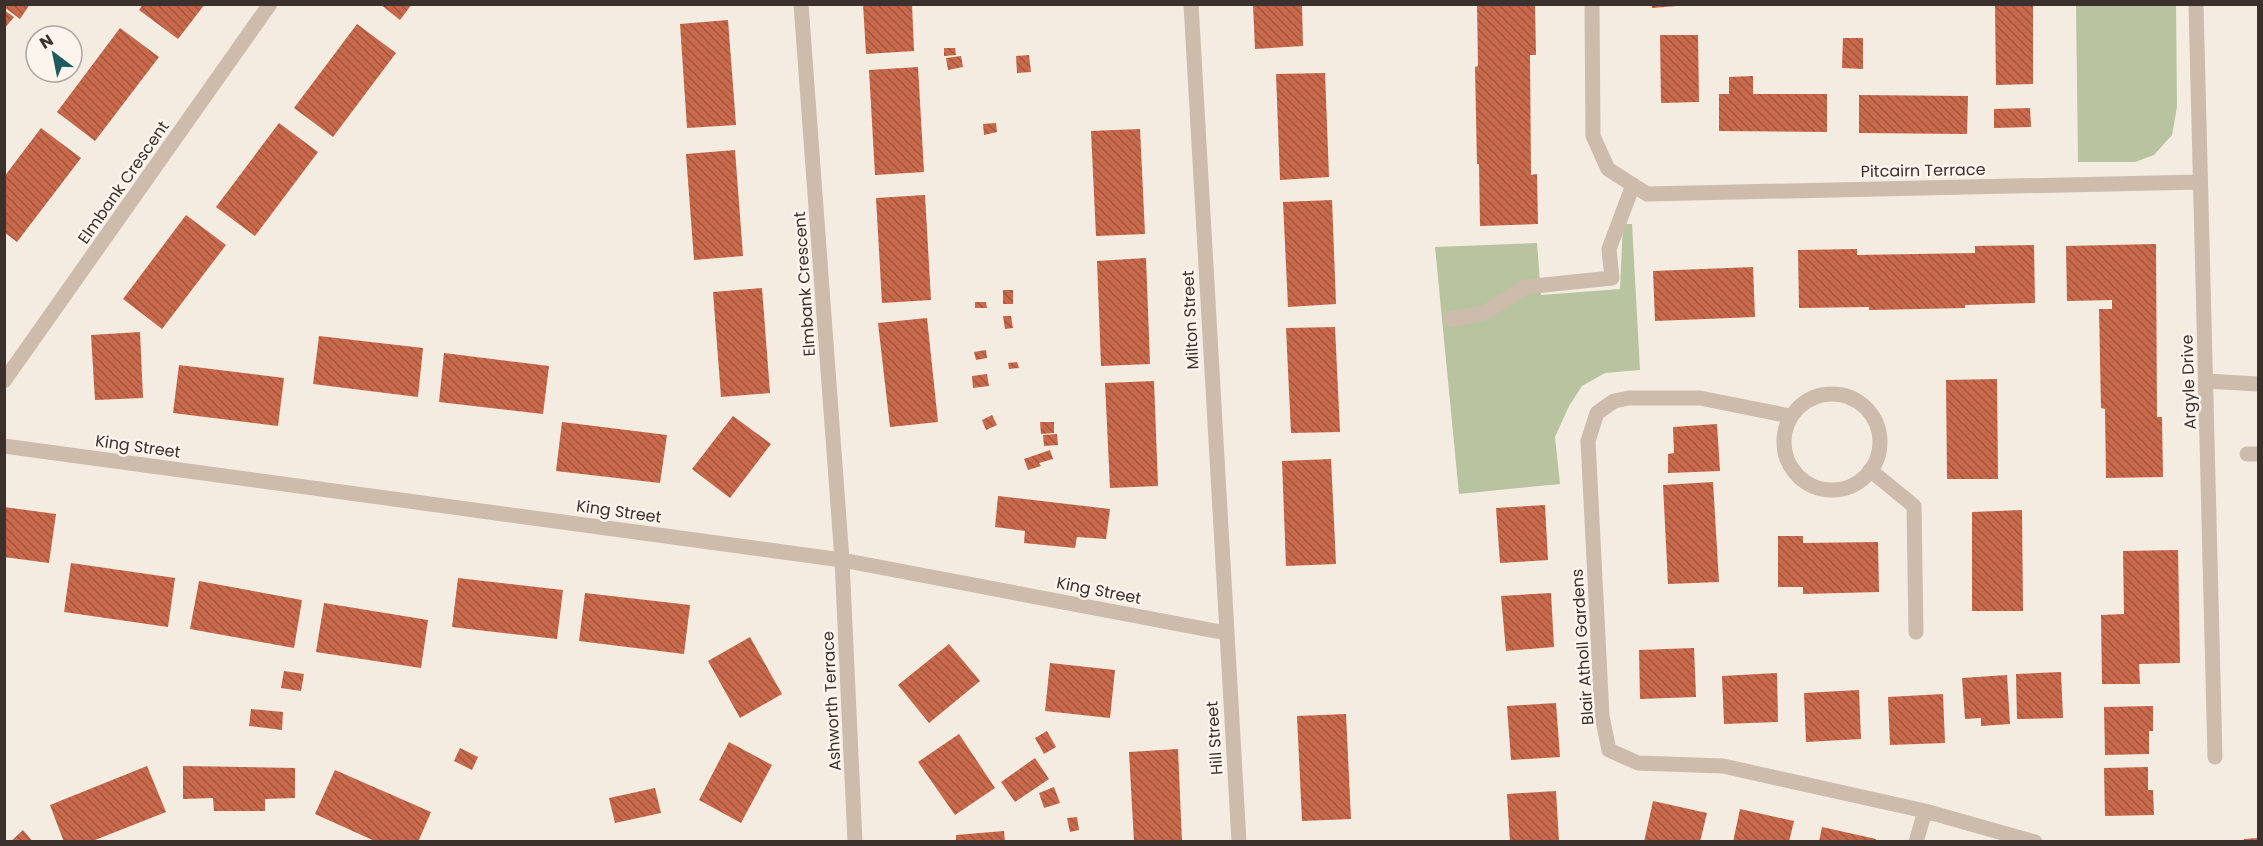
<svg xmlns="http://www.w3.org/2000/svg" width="2263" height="846" viewBox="0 0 2263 846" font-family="Poppins,sans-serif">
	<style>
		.green { fill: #b8c4a0 }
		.building { fill: url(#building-back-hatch) }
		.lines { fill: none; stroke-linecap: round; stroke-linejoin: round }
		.lane { stroke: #cdbbac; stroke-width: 15 }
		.street { stroke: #cdbbac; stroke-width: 15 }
		.labels { text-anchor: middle; stroke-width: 5; stroke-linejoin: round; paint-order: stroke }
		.street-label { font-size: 16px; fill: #3b302b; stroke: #fbf5ee }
	</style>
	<defs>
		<pattern id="building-back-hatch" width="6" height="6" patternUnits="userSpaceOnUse" patternTransform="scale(1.5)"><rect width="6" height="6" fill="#c8694b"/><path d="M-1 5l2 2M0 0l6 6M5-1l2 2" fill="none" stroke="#a4573f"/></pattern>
	</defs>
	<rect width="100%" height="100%" fill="#f4ebe1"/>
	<path class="green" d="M2076,5h100l1,102 -5,28 -18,20 -19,7h-57z
		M1623,224h9l8,146 -35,3 -23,13 -13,20 -14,31 5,47 -101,10 -24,-247 102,-4 4,52 79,-6z"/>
	<path class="building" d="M4,4h26l-10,15 -16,-12z
		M143,4h62l-27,35 -39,-29z
		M380,4h32l-12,16z
		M863,4h49l2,47 -48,3z
		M1253,4h49l1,42 -48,3z
		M1477,4h58l1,51h-6l1,120 6,-1 1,50 -58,2 -1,-62h-2l-2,-97 3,-1z
		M1652,4h24v2l-24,2z
		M1995,4h38v80l-37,1z
		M4,10l10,7 -10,12z
		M728,20l8,105 -49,3 -7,-104z
		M357,24l39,29 -63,84 -39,-29z
		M120,28l39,29 -64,84 -38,-29z
		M1660,35h38l1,67 -38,1z
		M1843,38h20v31l-21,-1z
		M944,48h11l1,7 -12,1z
		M1029,55l2,17 -14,1 -1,-17z
		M961,56l2,11 -15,3 -2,-12z
		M918,67l6,105 -49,3 -6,-105z
		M1325,73l4,104 -49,3 -4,-106z
		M1753,76v18h74v38l-108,-1v-37h10v-17z
		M1859,95l109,1 -1,38 -108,-1z
		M2030,108l1,19 -37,1v-19z
		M279,123l39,29 -63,84 -39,-29z
		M996,123l1,9 -13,3 -1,-11z
		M41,128l40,30 -64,84 -13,-10v-55z
		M1140,129l5,105 -49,2 -5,-105z
		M735,150l8,106 -49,4 -8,-106z
		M925,195l6,105 -49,3 -6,-105z
		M1332,200l4,104 -48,3 -5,-105z
		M186,215l40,30 -64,84 -39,-30z
		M2156,244l1,173h5l1,60 -57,1 -1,-69 -4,-1 -2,-99h13v-9l-45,1 -1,-55z
		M2034,245l1,58 -70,2v3l-46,1 -50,1v-3l-70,1 -1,-58 59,-1v6l60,-1 58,-1v-7z
		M1146,258l4,106 -49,2 -4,-105z
		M1753,267l2,50 -100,4 -2,-50z
		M762,288l8,105 -49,4 -8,-105z
		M1003,290h10v14h-10z
		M975,302h11l1,6h-12z
		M1003,316h8l2,12 -8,1z
		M927,318l11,104 -48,5 -12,-104z
		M1335,327l5,105 -49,1 -5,-105z
		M140,332l3,66 -48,2 -4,-65z
		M319,336l104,12 -5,49 -105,-13z
		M986,350l1,8 -11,2 -2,-8z
		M444,353l105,13 -6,48 -104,-12z
		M1017,362l2,6 -10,1 -1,-6z
		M179,365l105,13 -6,48 -105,-13z
		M987,374l2,12 -16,2 -1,-12z
		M1997,379l1,100h-51l-1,-99z
		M1154,381l4,105 -48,2 -5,-105z
		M992,415l5,10 -11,5 -4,-10z
		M733,416l38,28 -41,54 -38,-29z
		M562,422l105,13 -7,48 -104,-12z
		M1040,422h14v11l-13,1z
		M1717,424l3,47 -52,2v-19l6,-1 -1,-26z
		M1057,434l1,11 -14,1 -1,-11z
		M1050,450l3,9 -14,4 2,3 -13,4 -4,-11z
		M1331,459l5,105 -50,2 -4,-105z
		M1713,482l6,100 -51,2 -5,-99z
		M998,496l112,13 -4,30 -29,-2 -2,11 -51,-5 1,-12 -30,-4z
		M1545,505l3,55 -48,3 -4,-55z
		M4,507l52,7 -7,49 -45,-6z
		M2022,510l1,101h-51v-99z
		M1778,536h25v7l75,-1 1,50 -76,2v-7h-25z
		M2178,550l2,113 -41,1 1,20h-38l-1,-69 23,-1 -1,-63z
		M71,563l104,15 -7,49 -104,-15z
		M458,578l105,12 -6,49 -105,-12z
		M199,581l103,19 -8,48 -104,-19z
		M585,593l105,12 -6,49 -105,-13z
		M1551,593l3,54 -48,4 -5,-55z
		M324,603l104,17 -7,48 -105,-16z
		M750,637l32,57 -42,24 -32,-57z
		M949,644l31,37 -51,42 -31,-38z
		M1694,648l2,49 -56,2 -1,-49z
		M1050,663l65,7 -5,48 -65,-7z
		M284,671l20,3 -3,17 -20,-3z
		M2061,672l2,46 -46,1 -1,-45z
		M1777,673l1,49 -54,2 -2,-48z
		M2007,675l3,49 -29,2v-8l-16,1 -3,-41z
		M1859,690l2,49 -55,3 -2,-49z
		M1943,694l2,49 -55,2 -2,-48z
		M1556,703l4,54 -49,3 -4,-54z
		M2153,706v25h-4v23l-44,1 -1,-48z
		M251,709l32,3 -1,18 -33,-4z
		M1346,714l5,105 -49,2 -5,-105z
		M1047,731l9,16 -12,7 -9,-16z
		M959,734l36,54 -40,27 -37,-53z
		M729,742l43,23 -31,58 -42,-23z
		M460,748l18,9 -6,13 -18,-9z
		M1178,749l4,93h-48l-5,-90z
		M1035,758l14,21 -34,23 -14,-20z
		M147,766l19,46 -76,30h-26l-14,-37z
		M183,766l112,2v30l-30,1v12h-51l-1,-13 -30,1z
		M2148,767v23h5l1,25 -49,1 -1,-48z
		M335,770l96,42 -13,30h-41l-62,-28z
		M1054,787l6,16 -16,5 -5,-15z
		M655,788l6,25 -46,10 -6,-25z
		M1556,791l3,51h-49l-3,-48z
		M1653,801l54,12 -7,29h-56z
		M1740,809l54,12 -5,21h-56z
		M1077,817l2,13 -9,2 -3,-14z
		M1822,827l54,12 -1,3h-56z
		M23,830l10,12h-23z
		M1004,831l1,11h-49v-7z
		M2258,838v4h-14v-3z"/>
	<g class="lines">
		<path class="lane" d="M1451,319l33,-6 41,-26 87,-9 -3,-29 24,-64
			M2247,454h11"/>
		<path class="street" d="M801,4l41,556 13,282
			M1191,4l48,838
			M1592,4l1,132 15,33 39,25 552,-12
			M2196,4l19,753
			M4,381l266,-377
			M2206,381l52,3
			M1784 442a48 48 0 1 1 96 0a48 48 0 1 1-96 0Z
			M1790,416l-90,-18h-71l-15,3 -17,12 -9,28 14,275 7,34 29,13 85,3 202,45 110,31
			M4,446l838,114 384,73
			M1870,470l44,36 2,126
			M1916,842l9,-31"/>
	</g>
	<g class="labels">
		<g class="street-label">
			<text transform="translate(1923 170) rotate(-1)" y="6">Pitcairn Terrace</text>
			<text transform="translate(123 182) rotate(-55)" y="6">Elmbank Crescent</text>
			<text transform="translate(804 284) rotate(-94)" y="6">Elmbank Crescent</text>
			<text transform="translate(1190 320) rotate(-93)" y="6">Milton Street</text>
			<text transform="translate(2188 382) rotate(-92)" y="6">Argyle Drive</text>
			<text transform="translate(138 446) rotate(8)" y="6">King Street</text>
			<text transform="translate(619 511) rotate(8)" y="6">King Street</text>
			<text transform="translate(1099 590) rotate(11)" y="6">King Street</text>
			<text transform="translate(1582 647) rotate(-94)" y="6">Blair Atholl Gardens</text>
			<text transform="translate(831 701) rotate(-93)" y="6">Ashworth Terrace</text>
			<text transform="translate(1214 738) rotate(-94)" y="6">Hill Street</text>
		</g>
	</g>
	<rect width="2263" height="846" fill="none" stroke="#3b302b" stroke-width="12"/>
	<g transform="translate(54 54) rotate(328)"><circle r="28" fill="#fbf5ee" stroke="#aea6a0" stroke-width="1.5"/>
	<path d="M0-4.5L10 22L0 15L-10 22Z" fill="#1f5a5e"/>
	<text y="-9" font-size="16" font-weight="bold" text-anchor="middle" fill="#3b302b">N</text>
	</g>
</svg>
